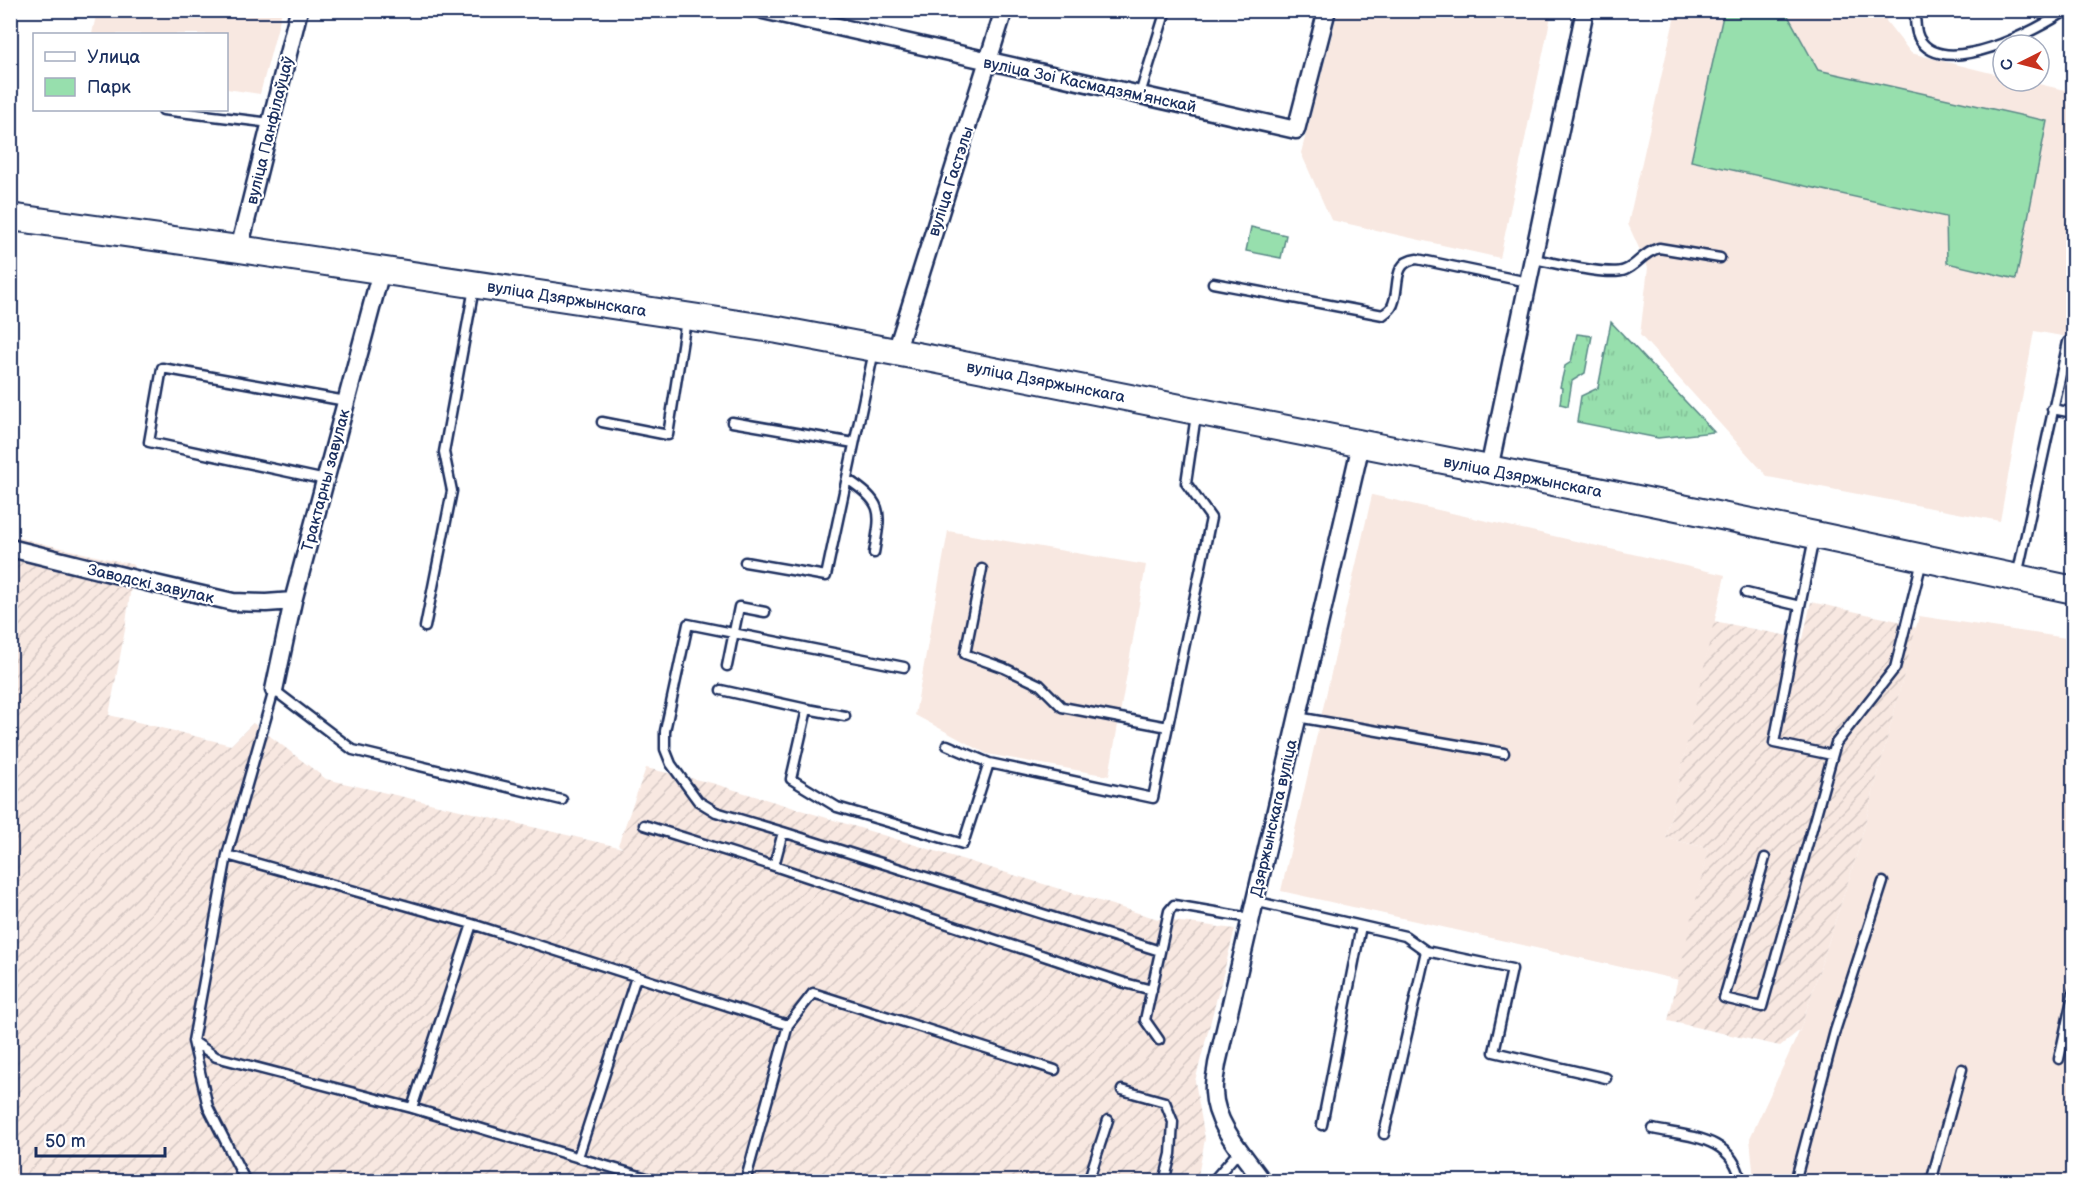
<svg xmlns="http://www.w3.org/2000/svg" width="2084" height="1192" viewBox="0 0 2084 1192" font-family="'Balsamiq Sans',sans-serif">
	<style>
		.built { fill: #f8e8e1 }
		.industrial { fill: url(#industrial-furrows) }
		.grass { fill: url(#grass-tufts); stroke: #598786; stroke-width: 1.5 }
		.green { fill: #97dfad; stroke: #598786; stroke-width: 1.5 }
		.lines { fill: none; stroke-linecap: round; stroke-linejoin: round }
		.service-casing { stroke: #1b2f5e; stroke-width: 13 }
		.minor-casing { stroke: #1b2f5e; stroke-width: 21 }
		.primary-casing { stroke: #1b2f5e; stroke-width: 30 }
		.service { stroke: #fff; stroke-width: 8 }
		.minor { stroke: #fff; stroke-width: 16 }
		.primary { stroke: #fff; stroke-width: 26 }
		.labels { text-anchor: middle; stroke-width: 4.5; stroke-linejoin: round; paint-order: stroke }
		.street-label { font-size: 16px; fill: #1b2f5e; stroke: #fff }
	</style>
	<defs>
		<pattern id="industrial-furrows" width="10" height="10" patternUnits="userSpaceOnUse" patternTransform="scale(1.5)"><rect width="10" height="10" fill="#f8e8e1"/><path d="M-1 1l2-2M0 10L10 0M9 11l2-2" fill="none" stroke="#d4c7c3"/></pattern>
		<pattern id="grass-tufts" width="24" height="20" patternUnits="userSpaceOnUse" patternTransform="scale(1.5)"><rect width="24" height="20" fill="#97dfad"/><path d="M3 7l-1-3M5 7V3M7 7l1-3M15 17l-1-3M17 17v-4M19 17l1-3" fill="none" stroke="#82c097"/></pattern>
	</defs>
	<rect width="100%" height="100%" fill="#fff"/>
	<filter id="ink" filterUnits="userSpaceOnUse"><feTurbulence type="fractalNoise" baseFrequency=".0167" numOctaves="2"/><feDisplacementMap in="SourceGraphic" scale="12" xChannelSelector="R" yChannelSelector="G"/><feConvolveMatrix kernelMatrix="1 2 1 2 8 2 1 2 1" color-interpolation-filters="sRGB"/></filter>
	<g filter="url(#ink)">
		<path class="built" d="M97,11v-1l185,1 -22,83 -33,-5 -1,-55h-134z
			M1338,11h214l-52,247 -169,-38 -30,-67z
			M1676,11h212l-2,10 25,32 92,23v5h23l47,11v246l-39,-7 -34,190 -232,-44 -128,-142 8,-67 -20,-44z
			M1372,495l353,80 -59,263 42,10 -29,132 -398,-89z
			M948,531l198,34 -37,211 -122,-22 -72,-39z
			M1919,616l154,23v542h-319l-4,-43 50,-108 57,-176z"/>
		<path class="industrial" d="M11,536l123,29 -9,65 -16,85 122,30 22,-22 73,56 297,69 -5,-3 28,-77 66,15 446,136 77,10 -40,152 10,58 -8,42 -1186,1z
			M1811,602l87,19 18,7 -59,226 -57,176 -20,16 -112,-25 40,-173 -42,-10 48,-217 89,18z"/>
		<path class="grass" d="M1611,322l103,110 -56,6 -81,-16 4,-26 17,-8z
			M1577,334l15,2 -7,37 -13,8 -4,25 -8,-2 2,-16 -2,-1 5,-21 6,-4z"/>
		<path class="green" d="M1724,11h47l16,3 31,56 229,51 -31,158 -69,-16 -1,-46 -255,-56z
			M1251,227l35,8 -5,23 -35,-7z"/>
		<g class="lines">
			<g class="service-casing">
				<path id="service" d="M1915,10c0,10 0,20 4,28 24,43 120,-9 148,-28
					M1140,94l26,-84
					M163,110l108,13
					M1533,259c19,3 76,18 92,11 14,-6 17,-17 34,-22l61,10
					M1213,283l170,32c3,-3 6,-4 8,-7 11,-16 -2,-46 26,-49l111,23
					M2052,409l22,4
					M602,422l66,13 18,-115
					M732,422l122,21
					M847,479c38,25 34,32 27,74
					M326,480l-177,-38 13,-74 184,33
					M745,562l81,14 48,-225
					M982,569l-17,85 39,14 36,17 22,22 106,20
					M2017,576l51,-234
					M1746,593l54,13 14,-68
					M1800,606l-26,137 58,12
					M425,627l27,-136 -8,-39 30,-164
					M727,666l12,-59 26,5
					M721,690l86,19 -16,70 46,28 126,37 26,-81
					M807,709l38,7
					M1297,717l207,36
					M947,745l42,18 164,35 58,-280 -25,-35 10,-68
					M644,825l130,41 351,117 27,7
					M783,832l-67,-20 -18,-11 -27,-37 -6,-15v-18l23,-107 216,43
					M227,855l245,69 -60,184
					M1765,858l-41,140 38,9 74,-264 59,-75 27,-107
					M774,866l9,-34 377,119
					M1254,901l151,35 21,15 86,18 -18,83 112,26
					M472,924l316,101 -43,157
					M788,1025l25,-32 242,77
					M1159,1040l-14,-20 24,-109 5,-6 76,13
					M193,1041l23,16 196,51 248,74
					M2059,1059l15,-69
					M1122,1090l43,12 8,20 -2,32 -7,28
					M1322,1125l39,-199
					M1653,1129c37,8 80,7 88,53
					M1384,1134l42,-183
					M578,1157l58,-180
					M246,1182l-38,-75 -15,-66 34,-186 47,-165 79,60 209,50
					M1088,1182l20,-62
					M1212,1182l28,-32
					M1795,1182l40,-151 48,-149
					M1931,1182l31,-113"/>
			</g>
			<g class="minor-casing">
				<path id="minor" d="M763,10l533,120 31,-120
					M239,249l60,-239
					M896,352l108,-342
					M1489,469l96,-459
					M10,548l141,35 82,19 33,1 27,-2
					M274,690l19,-89 88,-330
					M1263,1182c-19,-27 -48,-57 -49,-90 -1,-9 2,-19 3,-28l144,-620"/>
			</g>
			<g class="primary-casing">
				<path id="primary" d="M10,217l229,32 539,81 155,29 556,110 326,66 259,55"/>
			</g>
			<use href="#service" class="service"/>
			<use href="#minor" class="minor"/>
			<use href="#primary" class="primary"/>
		</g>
	</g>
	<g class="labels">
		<g class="street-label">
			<text transform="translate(1090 84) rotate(12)" y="6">вуліца Зоі Касмадзямʼянскай</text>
			<text transform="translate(269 130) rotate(-76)" y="6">вуліца Панфілаўцаў</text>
			<text transform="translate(950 181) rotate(-72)" y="6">вуліца Гастэлы</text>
			<text transform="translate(567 298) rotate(9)" y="6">вуліца Дзяржынскага</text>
			<text transform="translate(1046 381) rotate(11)" y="6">вуліца Дзяржынскага</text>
			<text transform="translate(1523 476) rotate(11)" y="6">вуліца Дзяржынскага</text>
			<text transform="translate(325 480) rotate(-75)" y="6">Трактарны завулак</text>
			<text transform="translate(151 583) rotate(13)" y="6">Заводскі завулак</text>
			<text transform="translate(1273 818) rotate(-77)" y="6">Дзяржынскага вуліца</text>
		</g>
	</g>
	<rect width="2084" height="1192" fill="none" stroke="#fff" stroke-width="36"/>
	<rect x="18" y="18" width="2048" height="1156" fill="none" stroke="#1b2f5e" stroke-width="2" filter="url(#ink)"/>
	<rect x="33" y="33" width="195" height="78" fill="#ffffff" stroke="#a4acbf" stroke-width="1.5"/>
	<rect x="45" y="52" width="30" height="9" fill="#ffffff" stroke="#a4acbf" stroke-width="1.5"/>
	<text x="87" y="63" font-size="18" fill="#1b2f5e">Улица</text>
	<rect x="45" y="78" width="30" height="18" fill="#97dfad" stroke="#a4acbf" stroke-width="1.5"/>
	<text x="87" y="93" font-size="18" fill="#1b2f5e">Парк</text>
	<g transform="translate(2021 63) rotate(264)"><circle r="28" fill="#ffffff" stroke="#a4acbf" stroke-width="1.5"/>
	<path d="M0-4.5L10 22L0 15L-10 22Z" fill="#c8321e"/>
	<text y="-9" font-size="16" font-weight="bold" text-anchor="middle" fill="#1b2f5e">С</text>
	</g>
	<path d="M36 1147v9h129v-9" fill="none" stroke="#1b2f5e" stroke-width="3"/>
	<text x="45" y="1147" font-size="18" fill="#1b2f5e" stroke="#ffffff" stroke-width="4.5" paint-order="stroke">50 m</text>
</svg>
